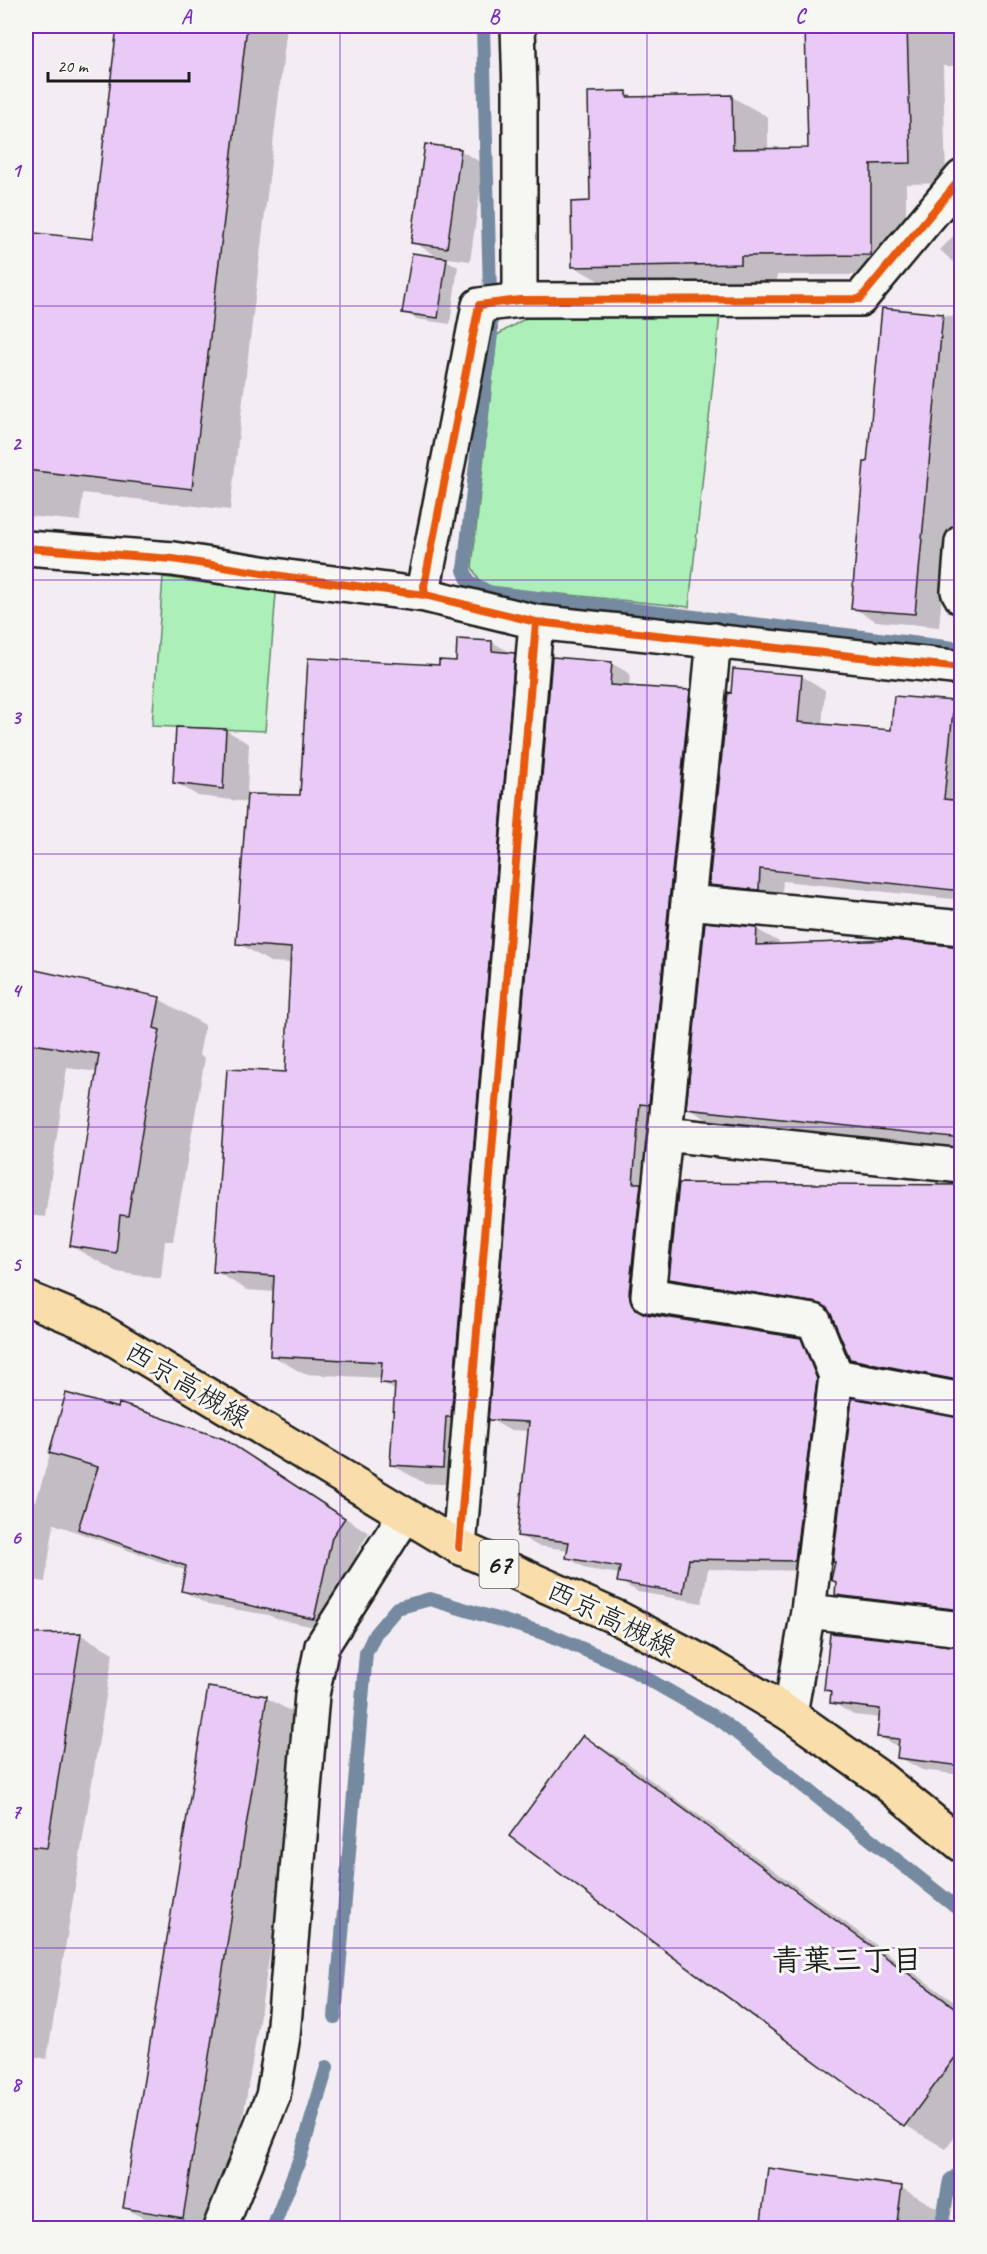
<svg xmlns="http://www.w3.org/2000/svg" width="987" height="2254" viewBox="0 0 987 2254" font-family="Caveat,'Klee One',sans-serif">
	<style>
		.green { fill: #acefb9; stroke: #64866a; stroke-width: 1.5 }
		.shadow { fill: #0003 }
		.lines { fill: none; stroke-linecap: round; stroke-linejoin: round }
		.stream { stroke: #758aa0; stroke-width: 14 }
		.building { fill: #e9caf7; stroke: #1c1c1c; stroke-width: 1.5 }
		.minor-casing { stroke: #1c1c1c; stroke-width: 38 }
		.primary-casing { stroke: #1c1c1c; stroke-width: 38 }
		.minor { stroke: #f6f6f2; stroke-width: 33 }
		.primary { stroke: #f9deab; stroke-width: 33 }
		.cycleway-casing { stroke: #f6f6f2; stroke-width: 11 }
		.cycleway { stroke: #e8590c; stroke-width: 8 }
		.grid { fill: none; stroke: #7b2cbf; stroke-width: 1.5; stroke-opacity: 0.55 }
		.labels { text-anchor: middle; stroke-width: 6; stroke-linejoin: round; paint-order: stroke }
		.shield { fill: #f6f6f2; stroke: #5d5d5c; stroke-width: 1.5 }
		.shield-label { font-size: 27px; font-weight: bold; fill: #1c1c1c }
		.street-label { font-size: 28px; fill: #1c1c1c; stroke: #f6f6f2 }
		.neighbourhood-label { font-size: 30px; font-weight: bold; fill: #1c1c1c; stroke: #f6f6f2 }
		.neatline { fill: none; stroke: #7b2cbf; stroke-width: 2 }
		.grid-label { font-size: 20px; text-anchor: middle; font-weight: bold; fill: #7b2cbf }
	</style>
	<rect width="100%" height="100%" fill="#f3edf3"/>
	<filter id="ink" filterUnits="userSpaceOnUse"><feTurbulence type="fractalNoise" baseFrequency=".0167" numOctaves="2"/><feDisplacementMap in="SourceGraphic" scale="12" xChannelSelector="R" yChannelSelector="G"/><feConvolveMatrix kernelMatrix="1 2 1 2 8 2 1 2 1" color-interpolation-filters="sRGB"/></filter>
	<g filter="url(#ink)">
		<path class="green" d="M531,315h189l-31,292 -197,-20 -13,-7 -7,-13 25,-232z
			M163,577l113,16 -11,138 -113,-5z"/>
		<path class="shadow" d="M119,26h168l-57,484 -147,-17 -3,28 -54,-5v-282l67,6z
			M806,26h156v40h-19l3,117 -40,1v91h-129v8l-168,4 -36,-21 53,-173 10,5 96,-1 36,20v33h42z
			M461,151l23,13 -14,97 -29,-4 17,10 -8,57 -34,-5 -12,-7 38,-53 -29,-17z
			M962,227v43l-22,-20z
			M883,310l79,7v278l-20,-1 -3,33 -63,-6 -23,-13z
			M459,640l33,2 54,31 -71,813 -51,-3 -32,-18 4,-74 -14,-9v-4l-78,-4 -33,-19 4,-63 -28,-2 -32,-19 72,-197 5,-111 -22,-1 -32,-19 10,-141 -50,-6 -23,-14 51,-52 23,14 -2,51 54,2 139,-130 18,-4z
			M611,663l19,11 -1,14 61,4 19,11 -61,602 2,9 150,25 20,12 16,40 -22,180 -106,-2 -6,34 -64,-11 -19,-11 1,-7 -33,-5 -19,-11 1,-8 -31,-4 -20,-11 11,-104 -20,-1 -19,-11z
			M802,676l23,14 -3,36 70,6 61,-29 9,5v192l-179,-19 -2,21 -48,-4 -23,-14z
			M756,929l23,13v4l183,2v200l-251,-26 -23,-14z
			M26,969l133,30 46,26 -6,30 6,3 -32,183h-8l-4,38 -44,-7 -46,-26 27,-174 -31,-4 -22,149 -19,-2z
			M962,1186v203l-88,-17 -23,-14 -18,-44 -140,-22 -23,-14z
			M67,1395l156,45 146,93 -12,19 -18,80 -63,-13 -7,-4 -61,-10 -25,-14 4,-20 -133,-47 -9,58 -19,-3v-83l10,6z
			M962,1420v200l-103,-12 -23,-14z
			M26,1635h55l32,18 -66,406 -21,-4z
			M962,1649v150l-1,-24 -39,-5 -23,-13 1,-9 -21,-12 2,-18 -27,-3 -23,-13 1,-9 -6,-4z
			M267,1698l41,23 -83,507h-64l-36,-20z
			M584,1737l41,24 337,247v119l-16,22 -41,-24z
			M902,2188l40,23 -2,17h-178z"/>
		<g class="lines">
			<path class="stream" d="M483,26l8,306 -27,238 5,12 18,10 475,57
				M335,2017l31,-364 9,-19 22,-26 33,-9 120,36 82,35 91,52 239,190
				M273,2228l27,-70 27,-91
				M941,2228l9,-48 12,-8"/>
		</g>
		<path class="building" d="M117,26h130l-55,463 -166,-19v-238l66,7z
			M805,26h102l4,137 -40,1v91l-130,1v8l-169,3 -1,-65 19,-1 -2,-109 39,-1v6l105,-2 1,54 75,-1z
			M425,144l36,5 -14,99 -36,-5z
			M412,253l35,5 -9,60 -36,-5z
			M882,308l61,6 -28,300 -64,-5 13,-147h3z
			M457,639l35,2v10l23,2 -64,764h-5l-3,51 -53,-3 5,-81 -15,-1 2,-21 -112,-6 4,-80 -61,-4 14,-203 58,3 6,-124 -55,-4 11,-150 53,1 8,-137 131,7v-5l17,1z
			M552,657l60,5 -2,23 80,5 -41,415 -9,-1 -7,79h8l-12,110 2,9 5,7 9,5 156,24 16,41 -22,182 -106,-2 -6,34 -66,-11 3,-15 -54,-9 3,-16 -52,-6 12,-114 -41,-2z
			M733,669l69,6 -4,47 93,8 3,-34 60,5 -10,98 18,2v90l-202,-22 -1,21 -50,-5 19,-193 3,1z
			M176,727l50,2 -3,60 -50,-6z
			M705,922l52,5 -1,18 139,-5 67,7v191l-276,-29z
			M26,968l134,29 -6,31 6,2 -10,53 -22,133 -8,-1 -4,38 -46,-7 29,-192 -73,-11z
			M679,1183l283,2v196l-112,-22 -19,-45 -5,-7 -9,-4 -148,-24z
			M66,1393l52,15 1,-5 105,36 121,79 -13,19 -18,82 -133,-28 5,-25 -108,-37 20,-62 -49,-14z
			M852,1398l110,20v192l-127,-15 1,-13 -5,-2 4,-18h-2z
			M81,1633l-34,215 -21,-2v-212z
			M830,1633l132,14v119l-65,-8 2,-19 -22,-2 3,-28 -50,-6 1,-12 -7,-1z
			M208,1687l59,9 -84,522 -60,-10z
			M583,1735l379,278v35l-58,79 -395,-291z
			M768,2168l134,18 -6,43h-136z"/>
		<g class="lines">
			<g class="minor-casing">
				<path id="minor" d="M518,26l2,66v208
					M962,542l-4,49 4,7
					M26,548l147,11 115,18 137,18 111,27 426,46
					M425,595l-1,-9 55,-281 41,-5 340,-1 102,-122
					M714,640l-26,262 274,26
					M688,902l-23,232 297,32
					M665,1134l-17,161 166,26 22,55
					M459,1547l77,-925
					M808,1611l28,-235 126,24
					M790,1714l18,-103 154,18
					M220,2228l53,-132 10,-60 29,-341 10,-49 83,-131"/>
			</g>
			<g class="primary-casing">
				<path id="primary" d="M26,1298l65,27 368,222 159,71 88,46 84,50 90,64 82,67"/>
			</g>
			<use href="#minor" class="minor"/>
			<use href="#primary" class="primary"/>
			<g class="cycleway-casing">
				<path id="cycleway" d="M26,548l147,11 115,18 137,18 111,27 426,46
					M425,595l-1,-9 55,-281 41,-5 340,-1 102,-122
					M459,1547l77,-925"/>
			</g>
			<use href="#cycleway" class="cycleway"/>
		</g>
	</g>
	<path class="grid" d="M340,26v2202M647,26v2202M26,306h936M26,580h936M26,854h936M26,1127h936M26,1400h936M26,1674h936M26,1948h936"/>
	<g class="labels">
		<rect class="shield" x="479.5" y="1540" width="39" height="48" rx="4.5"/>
		<g class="shield-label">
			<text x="499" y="1573">67</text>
		</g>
		<g class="street-label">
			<text transform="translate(188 1384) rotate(31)" y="10">西京高槻線</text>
			<text transform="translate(612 1618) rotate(26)" y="10">西京高槻線</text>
		</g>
		<g class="neighbourhood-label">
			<text x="847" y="1970">青葉三丁目</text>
		</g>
	</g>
	<rect width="987" height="2254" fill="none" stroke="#f6f6f2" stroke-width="66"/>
	<path d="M48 72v9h141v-9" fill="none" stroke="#1c1c1c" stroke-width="3"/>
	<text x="57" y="72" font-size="18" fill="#1c1c1c" stroke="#f6f6f2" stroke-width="4.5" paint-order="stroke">20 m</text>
	<rect x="33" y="33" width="921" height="2188" class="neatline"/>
	<g class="grid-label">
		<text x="186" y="23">A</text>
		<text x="494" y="23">B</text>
		<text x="800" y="23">C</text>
		<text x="16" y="177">1</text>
		<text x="16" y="450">2</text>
		<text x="16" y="724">3</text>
		<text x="16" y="997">4</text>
		<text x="16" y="1271">5</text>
		<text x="16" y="1544">6</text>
		<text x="16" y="1818">7</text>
		<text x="16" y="2091">8</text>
	</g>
</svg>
